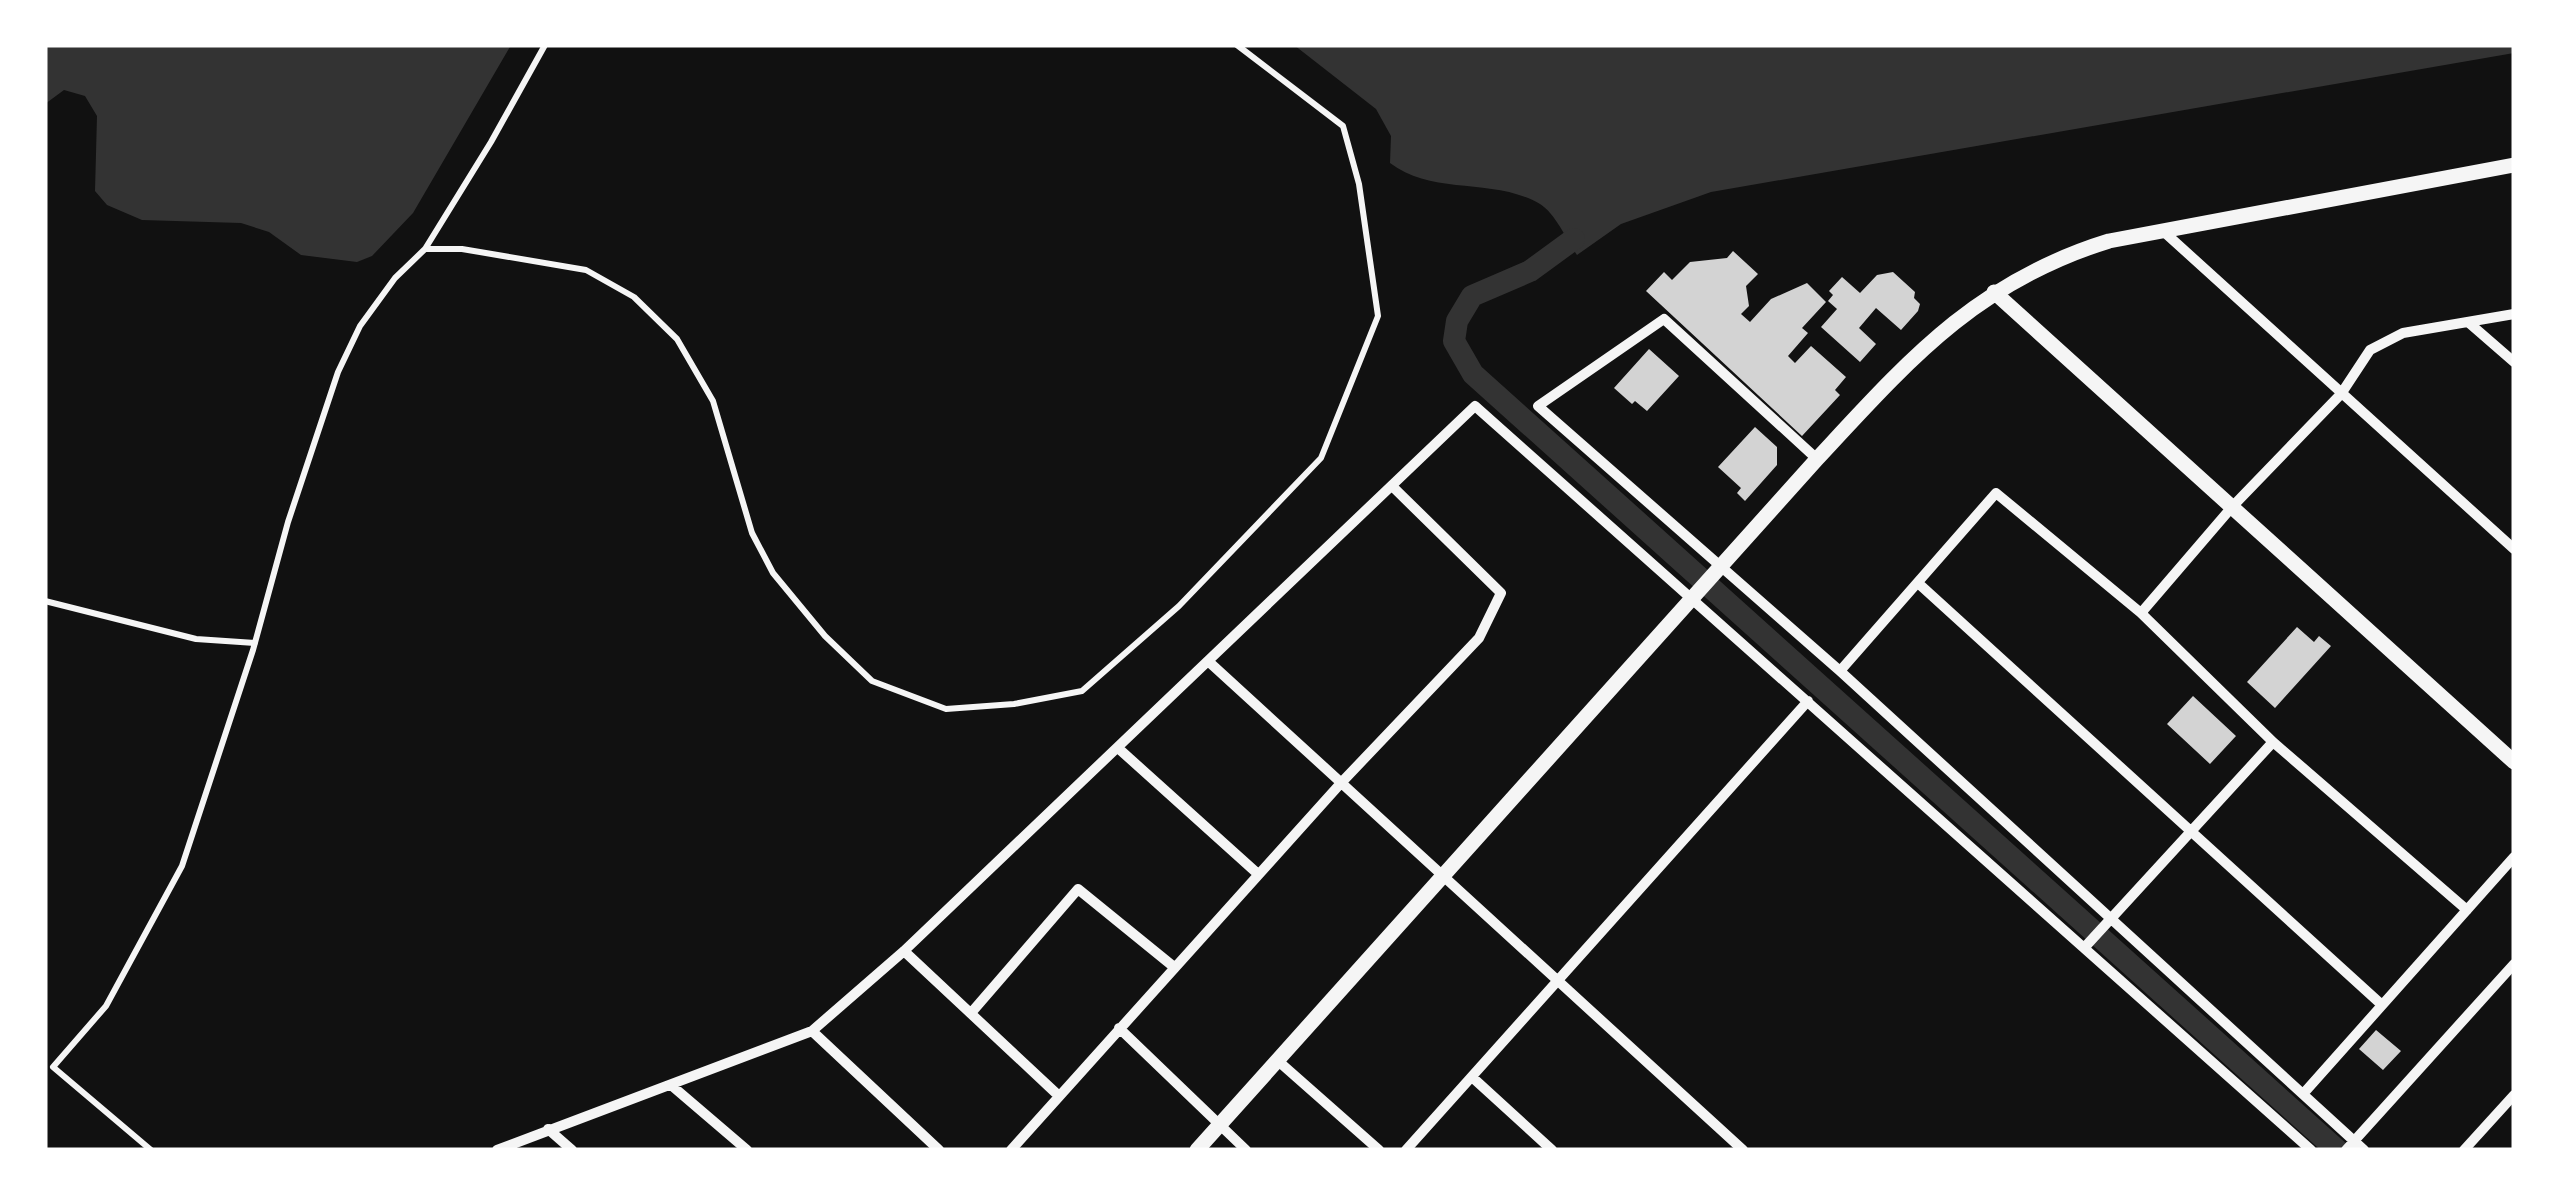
<svg xmlns="http://www.w3.org/2000/svg" width="2559" height="1195" viewBox="0 0 2559 1195" font-family="'Source Sans 3',sans-serif">
	<style>
		.water { fill: #333 }
		.lines { fill: none; stroke-linecap: round; stroke-linejoin: round }
		.canal { stroke: #333; stroke-width: 22 }
		.building { fill: #d3d3d3 }
		.service { stroke: #f5f5f5; stroke-width: 6 }
		.minor { stroke: #f5f5f5; stroke-width: 10 }
		.tertiary { stroke: #f5f5f5; stroke-width: 15 }
	</style>
	<rect width="100%" height="100%" fill="#111"/>
	<path class="water" d="M45,45h466l-98,168 -41,43 -15,6 -56,-7 -32,-23 -28,-9 -99,-3 -35,-15 -12,-14 2,-75 -12,-20 -21,-6 -19,14z
		M1294,45h1220v8l-803,139 -90,32 -44,31c-10,-15 -22,-42 -37,-51 -46,-27 -107,-8 -150,-41l1,-27 -15,-27z"/>
	<g class="lines">
		<path class="canal" d="M1574,239l-44,32 -58,25 -15,25 -3,20 19,33 864,776"/>
	</g>
	<path class="building" d="M1733,251l25,23 -12,12 3,20 -8,8 9,8 21,-23 36,-16 19,19 -24,26 6,5 -20,23 7,7 16,-17 35,31 -11,13 5,5 -38,41 -156,-145 18,-19 8,8 18,-18 37,-4z
		M1893,272l22,20 -1,6 6,6 -2,7 -17,19 -25,-22 -17,20 17,16 -16,18 -39,-35 16,-18 -9,-8 5,-6 -4,-4 13,-14 18,16 17,-18z
		M1649,349l30,27 -32,35 -12,-10 -3,3 -18,-16z
		M1755,427l22,20v18l-32,36 -8,-8 4,-5 -23,-21z
		M2297,627l17,15 5,-6 12,10 -56,62 -28,-26z
		M2193,696l43,40 -26,28 -43,-40z
		M2376,1030l25,21 -18,19 -24,-21z"/>
	<g class="lines">
		<path class="service" d="M425,249h37l124,21 48,27 43,42 36,62 39,132 21,40 52,63 47,45 74,28 68,-5 68,-13 97,-85 142,-148 57,-142 -19,-132 -16,-58 -106,-81
			M45,601l151,38 59,4
			M151,1150l-98,-83 53,-61 76,-140 71,-216 35,-128 50,-150 22,-46 35,-48 30,-29 66,-107 54,-97"/>
		<path class="minor" d="M2163,231l351,318
			M2468,322l46,40
			M1817,459l-153,-140 -126,87 302,265 524,479
			M1918,583l464,422
			M2141,613l91,-106 109,-113 29,-44 33,-17 111,-19
			M1208,661l535,489
			M1840,671l156,-178 145,120 132,129 194,168
			M1118,748l140,126
			M2084,948l189,-206
			M904,951l155,145
			M971,1013l107,-124 96,78
			M1119,1028l127,122
			M812,1031l127,119
			M1277,1060l102,90
			M1472,1077l80,73
			M671,1085l76,65
			M2303,1094l211,-237
			M548,1129l24,21
			M497,1150l315,-119 92,-80 571,-545 836,744
			M1011,1150l330,-367 138,-145 22,-45 -109,-107
			M1406,1150l402,-449
			M2346,1150l168,-186
			M2464,1150l50,-55"/>
		<path class="tertiary" d="M1994,292l520,470
			M1197,1150l620,-691c91,-98 159,-177 292,-218l405,-76"/>
	</g>
	<rect width="2559" height="1195" fill="none" stroke="#ffffff" stroke-width="95"/>
</svg>
